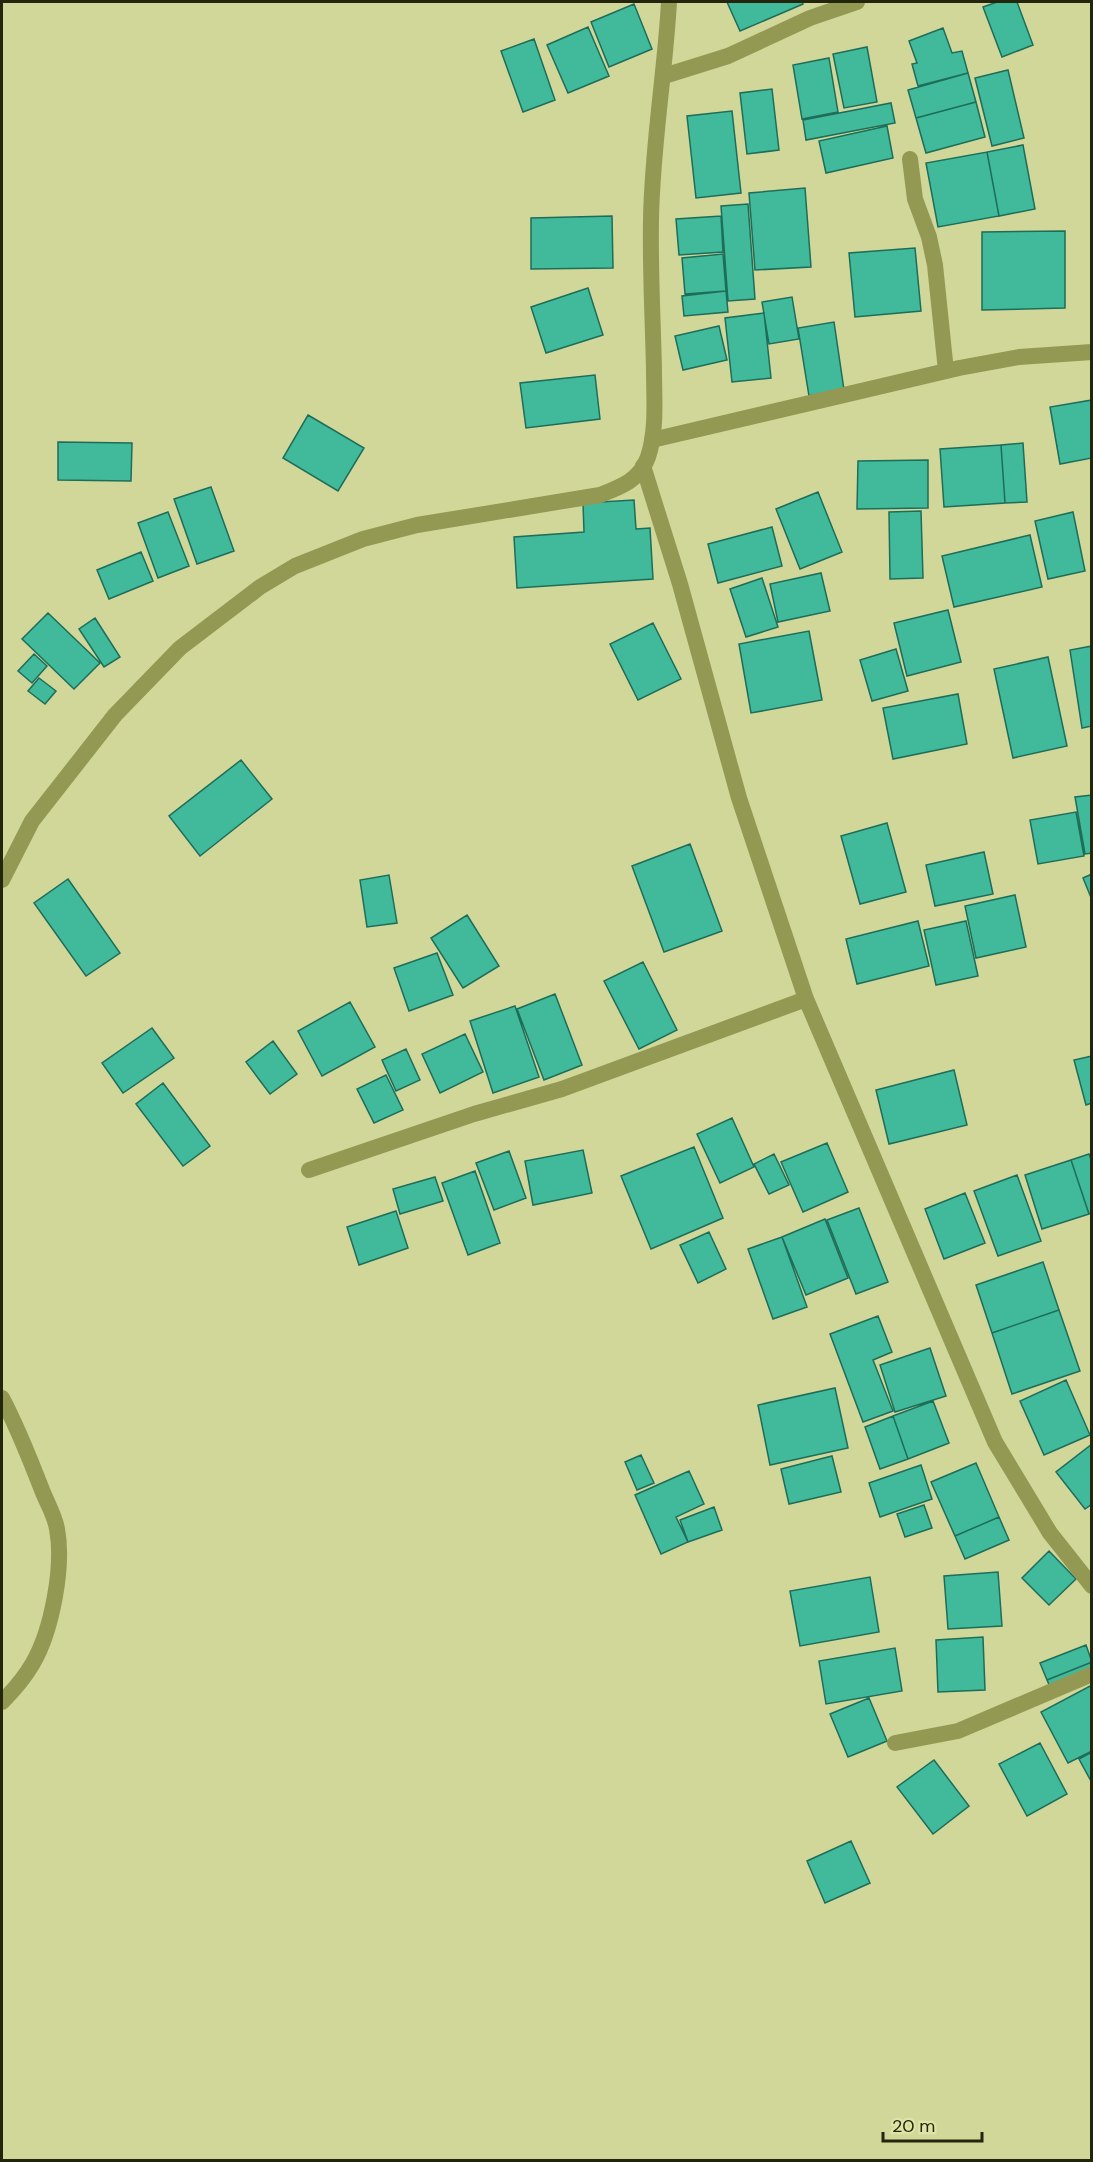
<svg xmlns="http://www.w3.org/2000/svg" width="1093" height="2162" viewBox="0 0 1093 2162" font-family="'DM Sans',sans-serif">
	<style>
		.building { fill: #40ba9b; stroke: #1e6d59; stroke-width: 1.5 }
		.lines { fill: none; stroke-linecap: round; stroke-linejoin: round }
		.minor { stroke: #939953; stroke-width: 16 }
		.tertiary { stroke: #939953; stroke-width: 16 }
	</style>
	<rect width="100%" height="100%" fill="#d1d799"/>
	<path class="building" d="M727,2h75l1,2 -63,27z
		M997,2h20l16,43 -31,12 -19,-50z
		M634,4l18,45 -43,18 -18,-45z
		M588,27l21,49 -41,17 -21,-48z
		M943,28l9,25 10,-2 6,22 -50,13 -6,-22 5,-1 -8,-22z
		M534,39l21,61 -32,12 -22,-61z
		M867,47l10,55 -33,6 -11,-54z
		M829,58l9,54 -36,7 -9,-54z
		M1008,70l16,68 -32,8 -17,-68z
		M968,73l8,29 -60,16 -8,-28z
		M772,89l7,61 -32,4 -7,-61z
		M976,102l9,35 -59,16 -10,-35z
		M891,103l4,20 -89,17 -3,-20z
		M732,111l9,82 -45,5 -9,-82z
		M887,126l6,32 -67,15 -7,-32z
		M1023,145l12,64 -36,7 -12,-64z
		M987,152l12,64 -61,11 -12,-64z
		M805,188l6,79 -56,3 -6,-77z
		M748,204l7,95 -27,2 -7,-95z
		M612,216l1,52 -82,1v-51z
		M721,216l2,36 -44,3 -3,-36z
		M1065,231v77l-83,2v-78z
		M915,248l6,63 -66,6 -6,-64z
		M723,254l3,37 -41,3 -3,-36z
		M588,288l15,47 -57,18 -15,-46z
		M726,291l2,21 -44,4 -2,-20z
		M792,297l7,42 -30,5 -7,-42z
		M764,313l7,65 -39,4 -7,-64z
		M834,322l10,68 -35,6 -11,-68z
		M719,326l8,34 -44,10 -8,-34z
		M595,375l5,44 -74,9 -6,-45z
		M1092,400v58l-32,6 -10,-57z
		M308,415l56,33 -26,43 -55,-33z
		M58,442l74,1 -1,38 -73,-1z
		M1023,443l4,59 -22,1 -4,-58z
		M1001,445l4,58 -61,4 -4,-58z
		M928,460v48l-71,1 1,-48z
		M211,487l23,64 -37,13 -23,-65z
		M818,492l24,60 -42,17 -24,-60z
		M634,500l2,29 14,-1 3,51 -136,9 -3,-51 70,-5 -1,-29z
		M921,511l2,67 -33,1 -1,-67z
		M168,512l21,54 -31,12 -20,-55z
		M1073,512l12,59 -37,8 -13,-58z
		M772,527l10,39 -64,17 -10,-39z
		M1030,535l12,52 -88,20 -12,-51z
		M141,552l12,29 -44,18 -12,-29z
		M821,573l9,38 -52,11 -8,-38z
		M762,578l16,49 -32,10 -16,-48z
		M948,610l13,52 -54,14 -13,-53z
		M48,613l52,50 -26,26 -52,-50z
		M95,618l25,39 -16,10 -25,-38z
		M653,623l28,56 -43,21 -28,-56z
		M809,631l13,69 -71,13 -12,-69z
		M1092,646v80l-10,2 -12,-78z
		M896,649l12,42 -36,10 -12,-41z
		M34,654l13,12 -15,17 -14,-12z
		M1048,657l19,89 -54,12 -19,-89z
		M39,678l17,13 -11,13 -17,-13z
		M958,694l9,50 -74,15 -10,-51z
		M241,760l31,39 -72,57 -31,-40z
		M1092,795v58l-7,1 -10,-57z
		M1076,812l8,44 -46,8 -8,-44z
		M887,823l19,69 -46,12 -19,-68z
		M690,844l32,87 -58,21 -32,-86z
		M984,852l9,42 -58,12 -9,-41z
		M1092,874v26l-9,-22z
		M389,875l8,48 -30,4 -7,-47z
		M68,879l52,74 -34,23 -52,-73z
		M1015,895l11,52 -50,11 -11,-52z
		M467,915l32,51 -36,22 -32,-50z
		M918,921l11,45 -72,18 -11,-45z
		M966,921l12,55 -42,9 -12,-55z
		M437,953l16,42 -44,16 -15,-43z
		M643,962l34,68 -38,19 -35,-68z
		M555,994l27,71 -38,15 -27,-71z
		M350,1002l25,45 -53,29 -24,-45z
		M515,1006l24,71 -46,16 -23,-72z
		M152,1028l22,30 -51,35 -21,-30z
		M465,1034l18,38 -43,21 -18,-39z
		M273,1041l24,33 -27,20 -24,-32z
		M406,1049l14,31 -24,11 -14,-31z
		M1092,1056v47l-6,2 -12,-45z
		M954,1070l13,55 -78,19 -13,-54z
		M386,1075l17,35 -29,13 -17,-34z
		M163,1083l47,63 -27,20 -47,-62z
		M732,1118l22,49 -34,16 -23,-49z
		M827,1143l21,49 -45,20 -22,-50z
		M694,1147l29,71 -72,31 -30,-73z
		M583,1150l9,43 -59,12 -8,-44z
		M509,1151l17,47 -32,12 -18,-47z
		M774,1154l15,31 -20,9 -15,-30z
		M1089,1154l3,8v51l-3,1 -18,-54z
		M1071,1160l18,54 -47,15 -17,-54z
		M475,1171l25,72 -32,12 -26,-72z
		M1017,1175l24,66 -43,15 -24,-65z
		M435,1177l8,24 -43,13 -7,-25z
		M965,1193l20,50 -41,16 -19,-50z
		M859,1208l29,74 -32,12 -29,-74z
		M396,1211l12,37 -49,17 -12,-38z
		M825,1219l23,59 -42,17 -24,-58z
		M709,1232l17,37 -28,14 -18,-38z
		M782,1237l25,70 -34,12 -25,-70z
		M1043,1262l16,48 -67,23 -16,-48z
		M1059,1310l21,61 -68,23 -20,-61z
		M878,1316l14,36 -19,8 20,51 -30,11 -33,-88z
		M930,1348l16,48 -51,16 -15,-47z
		M1066,1380l24,55 -46,20 -24,-54z
		M835,1388l13,60 -78,17 -12,-60z
		M933,1401l16,42 -41,16 -15,-43z
		M893,1416l15,43 -28,10 -15,-42z
		M1092,1444v60l-7,5 -29,-37z
		M641,1455l13,28 -17,7 -12,-28z
		M832,1456l9,36 -52,12 -8,-35z
		M976,1463l23,54 -44,19 -24,-54z
		M921,1465l11,34 -52,18 -11,-34z
		M689,1471l15,33 -28,13 12,25 -27,12 -26,-59z
		M924,1505l8,23 -27,9 -8,-23z
		M714,1507l8,23 -34,12 -8,-22z
		M999,1517l10,23 -44,19 -10,-23z
		M1049,1551l27,28 -27,26 -27,-27z
		M998,1572l4,54 -54,3 -4,-53z
		M870,1577l9,55 -79,14 -10,-55z
		M983,1637l2,53 -47,2 -2,-52z
		M1086,1645l6,17 -45,18 -7,-17z
		M895,1648l7,43 -76,13 -7,-43z
		M1092,1662v19l-38,15 -7,-16z
		M1092,1685v66l-24,12 -27,-51z
		M869,1698l18,43 -39,16 -18,-43z
		M1040,1743l27,51 -40,22 -28,-52z
		M1092,1752v31l-13,-24z
		M934,1760l35,46 -36,28 -36,-47z
		M851,1841l19,42 -45,20 -18,-42z"/>
	<g class="lines">
		<path class="minor" d="M664,76l64,-20 82,-38 47,-16
			M910,159l5,40 14,38 6,28 11,106
			M652,440l307,-72 60,-11 73,-5
			M643,466l37,118 59,214 67,201 189,443 55,91 42,53
			M309,1170l165,-56 88,-25 244,-90
			M895,1743l63,-12 134,-57"/>
		<path class="tertiary" d="M2,880l30,-59 83,-106 65,-67 80,-61 35,-21 68,-27 54,-14 183,-30c21,-8 40,-15 48,-38 9,-27 6,-59 6,-86 -1,-50 -4,-101 -3,-151 1,-73 14,-146 18,-218
			M2,1398c16,30 28,61 40,92 5,13 13,26 15,39 7,37 -5,101 -24,134 -8,14 -20,28 -31,39"/>
	</g>
	<rect width="1093" height="2162" fill="none" stroke="#23250c" stroke-width="6"/>
	<path d="M883 2132v9h99v-9" fill="none" stroke="#23250c" stroke-width="3"/>
	<text x="892" y="2132" font-size="18" fill="#23250c" stroke="#dee4a5" stroke-width="4.5" paint-order="stroke">20 m</text>
</svg>
